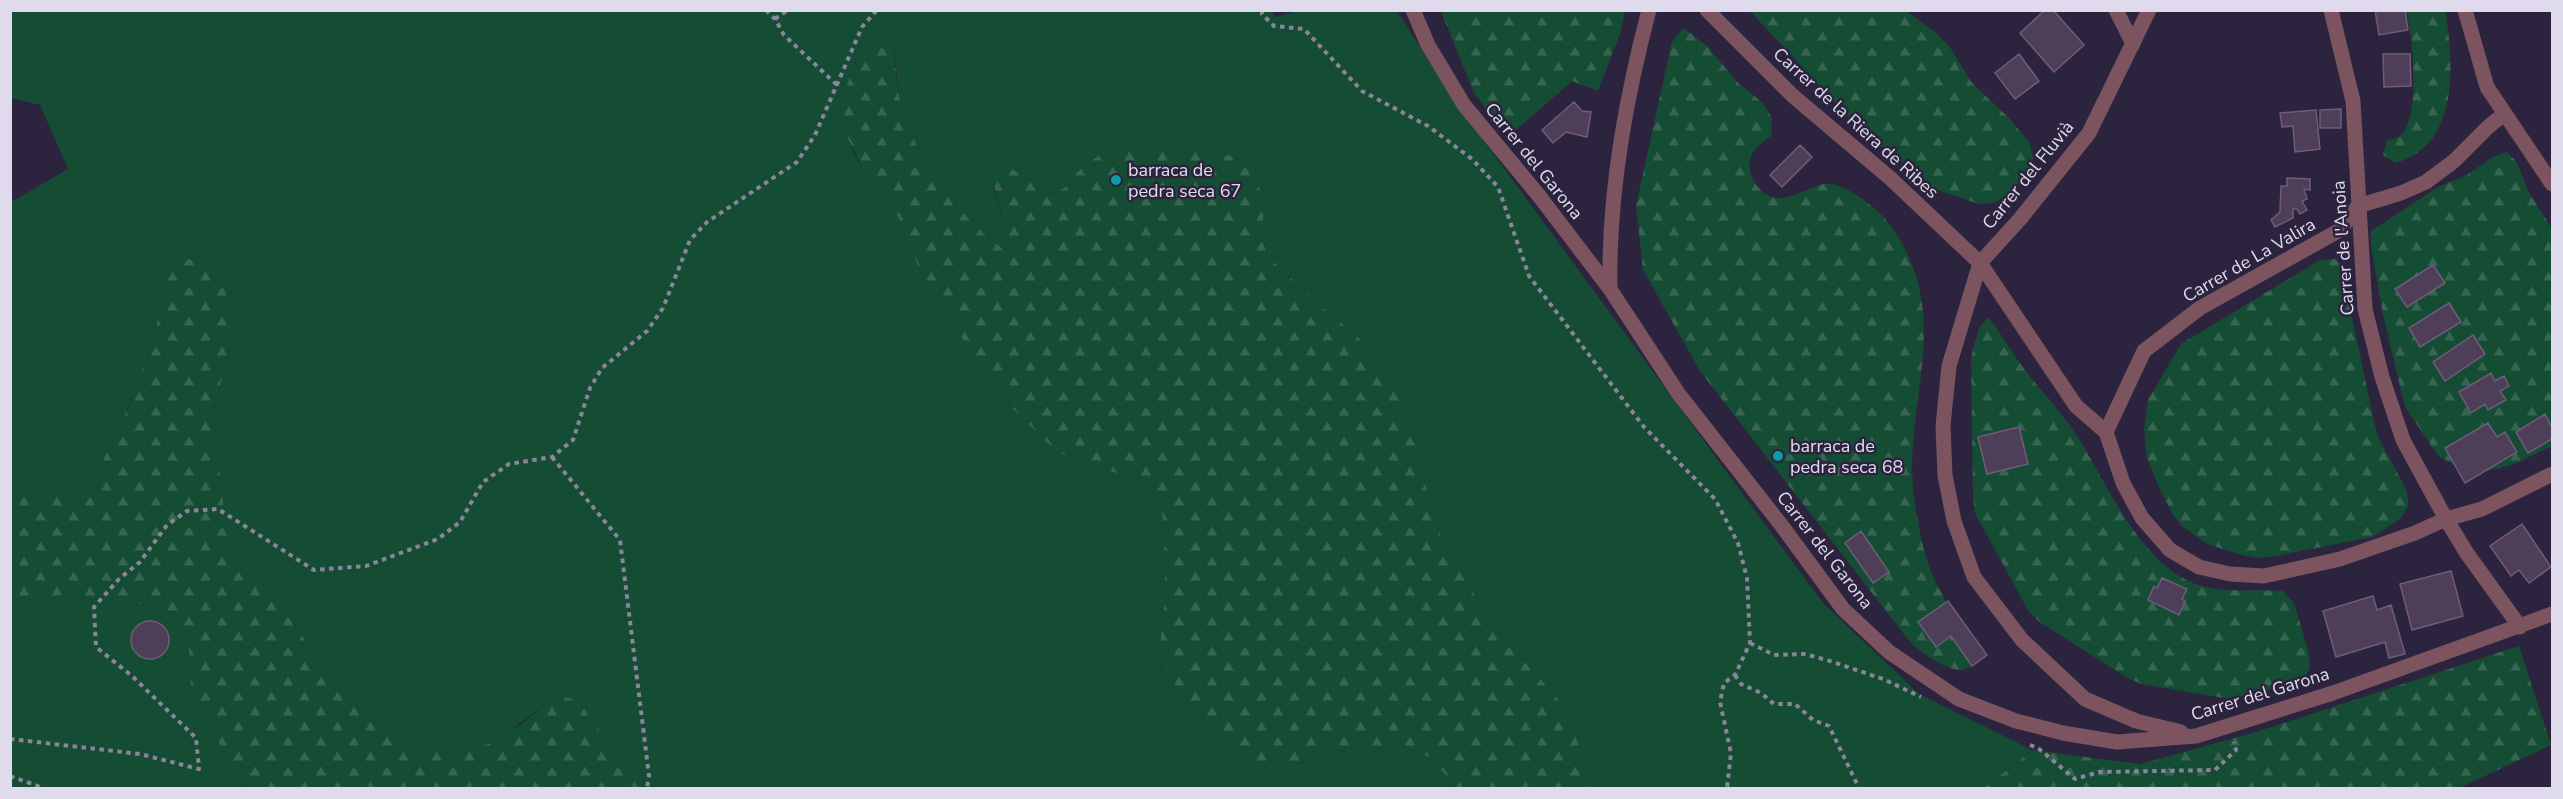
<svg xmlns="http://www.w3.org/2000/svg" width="2563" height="799" viewBox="0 0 2563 799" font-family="'Nunito Sans',sans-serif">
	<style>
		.grass { fill: #154c34 }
		.forest { fill: url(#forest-firs) }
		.building { fill: #4e3e57; stroke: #6e5d79; stroke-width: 1.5 }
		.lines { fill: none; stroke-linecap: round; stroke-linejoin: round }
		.path { stroke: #8b849a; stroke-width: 4; stroke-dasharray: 4.5 4.5; stroke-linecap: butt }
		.minor { stroke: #7c545f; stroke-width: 15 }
		.culture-dot { fill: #0f9aa8; stroke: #2c243e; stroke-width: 2 }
		.labels { text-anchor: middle; stroke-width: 5; stroke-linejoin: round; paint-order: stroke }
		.street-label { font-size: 18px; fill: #e0dbec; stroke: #2c243e }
		.poi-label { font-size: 18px; fill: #e0dbec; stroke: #2c243e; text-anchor: start }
	</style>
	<defs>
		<pattern id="forest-firs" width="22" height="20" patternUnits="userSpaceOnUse" patternTransform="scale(1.5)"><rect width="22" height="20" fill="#154c34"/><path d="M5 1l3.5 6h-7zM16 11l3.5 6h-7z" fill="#376552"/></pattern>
	</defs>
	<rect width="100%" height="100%" fill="#2c243e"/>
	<path class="grass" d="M1272,10l2,7 23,-6h100l54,85 371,506 97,92 113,56 -48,38h-394l-3,-24 -26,-62 -69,-76 -50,-88 -8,-18 -17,-70 -22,-70 -40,-46 -42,-34 -46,-45 -4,-16 -1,-40 -25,-41 -34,-11 -127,26 -8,12 -13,9 -14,-3 -40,-30 -8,24 14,51v15c-43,-26 -94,-97 -106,-146 -6,-24 -4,-49 -9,-73l-13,4 -21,21 -16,40v29l13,30 8,14 23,25 10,17 29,71 53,79 35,47 21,21 51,32 56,20 20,19 3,31 1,65 -6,57 13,27 65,75 60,8 31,-13 77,-4 27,11 24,30h-798l-60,-59 -19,-28 -32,2 -43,32 -16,9 -33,8 -32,-4 -31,-13 -14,-9 -35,-31 -48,-70 -67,-83 -15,-127 16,-68 -6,-71 -59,15 -11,49 -12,39 -43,92 -11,13 -13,10 -63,-6v-286l57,-33 -28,-64 -29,-7v-87z
		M41,595l123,11c42,35 15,56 33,97 4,10 11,19 17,28 11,19 21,39 32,57h-235l-1,-176 2,-7 15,-9z"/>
	<path class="forest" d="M1905,10l30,22 14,14 23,37 36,34 22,26 3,15 -5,13 -21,25 -14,7 -14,1 -45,-15 -75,-61 -109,-117z
		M1441,11h184l-4,20 -23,60 -26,-10 -56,49 -25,-15 -17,-22z
		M2406,11h39c9,51 15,135 -50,152l-12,-8 4,-14c3,-2 10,-2 13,-5 21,-15 13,-103 6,-125z
		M1684,28l24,19 30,36 25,20 9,15 -1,18c-5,4 -13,9 -17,15 -13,17 4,47 25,47 19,1 39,-19 57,-13 22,8 44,25 57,44 64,94 6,177 22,275 4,24 9,53 19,75 14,29 36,54 42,85 -4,2 -10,5 -14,6 -15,1 -42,-18 -52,-28l-210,-271 -57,-101 -7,-64 36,-165z
		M893,31c2,25 2,50 8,74 12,48 63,120 106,146v-15l-17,-66 12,-9 39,30 14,3 13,-9 8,-12 26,-20 14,-6h87l34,11 16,13 10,28v40l4,16 46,45 42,34 40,46 22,70 17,70 8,18 50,88 69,76 26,62 3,24h-134l-24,-30 -27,-11 -77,4 -31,13 -28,5 -32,-13 -65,-75 -13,-27 6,-57 -1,-65 -3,-31 -20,-19 -84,-30 -44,-43 -35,-47 -53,-79 -29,-71 -10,-17 -23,-25 -21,-44 -2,-15 2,-14 16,-40 21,-21z
		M2507,152l10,10 11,29 24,38v217l-40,19 -30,7 -15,-1 -28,-14 -34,-50 -22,-92 -12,-69v-15l67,-44 29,-12 26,-18z
		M197,258l15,7 12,11 2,17 3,54 -16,68 15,127 67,83 48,70 35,31 14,9 31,13 32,4 33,-8 33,-20 26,-21 14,-7 18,5 19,28 60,59h-412l-50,-85c-16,-42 9,-63 -32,-97l-123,-11 -14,1 -15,9 -1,7v-124l63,6 13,-10 11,-13 34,-72 21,-59 11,-49 6,-18 10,-12z
		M2336,259l10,11 2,29 29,136 29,54 3,16 -9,14 -28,18 -96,19 -18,2 -16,-3 -35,-11 -25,-18 -9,-11 -14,-28 -12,-29 -3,-29 4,-29 33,-56 139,-84z
		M1988,317c13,16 22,33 34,49 15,21 34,40 49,61 34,49 63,131 122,156 30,12 60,5 90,8l11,12 14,47 2,17 -6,14 -74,18 -89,-15 -15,-7 -85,-54 -12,-11 -54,-99 -2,-16 -2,-140 8,-29z
		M2519,646l32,99 -92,43h-475l48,-38 108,14 116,-32z"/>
	<path class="building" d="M2045,10h8l31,35 -30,27 -34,-39z
		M2375,10h30l3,20 -29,5z
		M2019,54l20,27 -24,18 -20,-26z
		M2383,54h27l1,32 -27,1z
		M1574,102l8,9 9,1 -4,25 -21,-5 -13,11 -11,-13z
		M2341,109v19h-21v-18z
		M2316,110l4,39 -25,3 -2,-26 -11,1 -2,-14z
		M1800,145l12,12 -30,30 -12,-12z
		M2287,178l23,1v11l-6,-1 3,10 -5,2 5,9 -7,4 -3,-5h-4v9l-18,9 -4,-7 9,-8 1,-26h6z
		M2433,265l12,18 -38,24 -12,-18z
		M2449,303l12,19 -41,25 -11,-19z
		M2473,335l12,19 -40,27 -12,-19z
		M2491,373l4,8 9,-5 5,10 -9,5 6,9 -18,10 -3,-6 -14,9 -12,-21z
		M2545,414l7,14v11l-24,14 -12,-21z
		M2488,423l9,14 8,-5 12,20 -52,31 -20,-35z
		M2019,427l9,37 -41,10 -9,-37z
		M2522,524l29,43 -22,16 -10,-13 -8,6 -21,-30z
		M1861,531l28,41 -16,11 -28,-40z
		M2451,571l12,45 -51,14 -12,-46z
		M2162,578l25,11 -5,10 3,2 -6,14 -31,-15 6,-14 3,2z
		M2373,596l4,14 14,-5 14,49 -16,4 -4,-16 -49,15 -13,-46z
		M1948,601l39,54 -15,11 -21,-30 -15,11 -18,-25z
		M131 640a19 19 0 1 1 38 0a19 19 0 1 1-38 0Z"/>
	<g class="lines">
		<path class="path" d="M766,10l9,9 9,16 53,50
			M1262,10v4l12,12 30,3 58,62 66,35 44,33 26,28 31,89 115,151 71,72 23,44 9,35 3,65 -15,32 -11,8 -4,19 11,51 -4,35
			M775,19l13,-9
			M552,457l68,83 29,236 -2,12
			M1750,643l24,12 30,-1 23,6 56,19 38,18
			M1735,675l6,9 20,9 13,11h21l18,16 16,6 30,62
			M10,739l130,15 59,15 -3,-31 -64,-62 -36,-29 -2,-40 25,-28 21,-17 27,-37 20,-14 31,-2 96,61 52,-4 72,-27 22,-17 23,-40 26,-18 43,-7 21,-17 17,-52 12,-20 45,-37 16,-23 27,-68 17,-18 90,-60 18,-27 47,-108 15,-17
			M2030,745l8,3 37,31 24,-7 116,-2 21,-20 -2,-8
			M10,776l33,12"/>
		<path class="minor" d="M1413,10l15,35 36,60 76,92 70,92 68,104 104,133 61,83 46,43 70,47 57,22 47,12 54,9 79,-6 137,-43 219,-79
			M1707,10l86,86 97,82 90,85 96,143 30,26 17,51 19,35 28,32 29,17 31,7 34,2 76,-17 75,-26 31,-14 36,-10 70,-35
			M2116,10l17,34
			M2149,10l-60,123 -69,86 -40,44 -31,103 -6,60 2,49 9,46 20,56 48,63 63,59 51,22 45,11
			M2331,10l22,91 12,208 17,68 21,63 43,79 20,33 54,75
			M2465,10l22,77 65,97
			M1610,289c-2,-94 15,-188 39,-279
			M2106,432l38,-81 56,-43 140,-78 18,-24 43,-13 25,-11 28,-21 34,-34 16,-13"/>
	</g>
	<g class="culture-dot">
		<circle cx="1116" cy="180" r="6"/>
		<circle cx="1778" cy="456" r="6"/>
	</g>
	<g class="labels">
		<g class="street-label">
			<text transform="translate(1856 123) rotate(42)" y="6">Carrer de la Riera de Ribes</text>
			<text transform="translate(1534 161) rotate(51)" y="6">Carrer del Garona</text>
			<text transform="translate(2028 175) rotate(-51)" y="6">Carrer del Fluvià</text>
			<text transform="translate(2343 248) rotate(-94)" y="6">Carrer de l'Anoia</text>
			<text transform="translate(2249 260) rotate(-30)" y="6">Carrer de La Valira</text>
			<text transform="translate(1825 550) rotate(52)" y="6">Carrer del Garona</text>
			<text transform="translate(2260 694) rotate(-17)" y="6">Carrer del Garona</text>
		</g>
		<g class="poi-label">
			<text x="1128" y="176">barraca de<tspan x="1128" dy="21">pedra seca 67</tspan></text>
			<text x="1790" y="452">barraca de<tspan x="1790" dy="21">pedra seca 68</tspan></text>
		</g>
	</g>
	<rect width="2563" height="799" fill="none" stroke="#e0dbec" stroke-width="24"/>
</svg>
